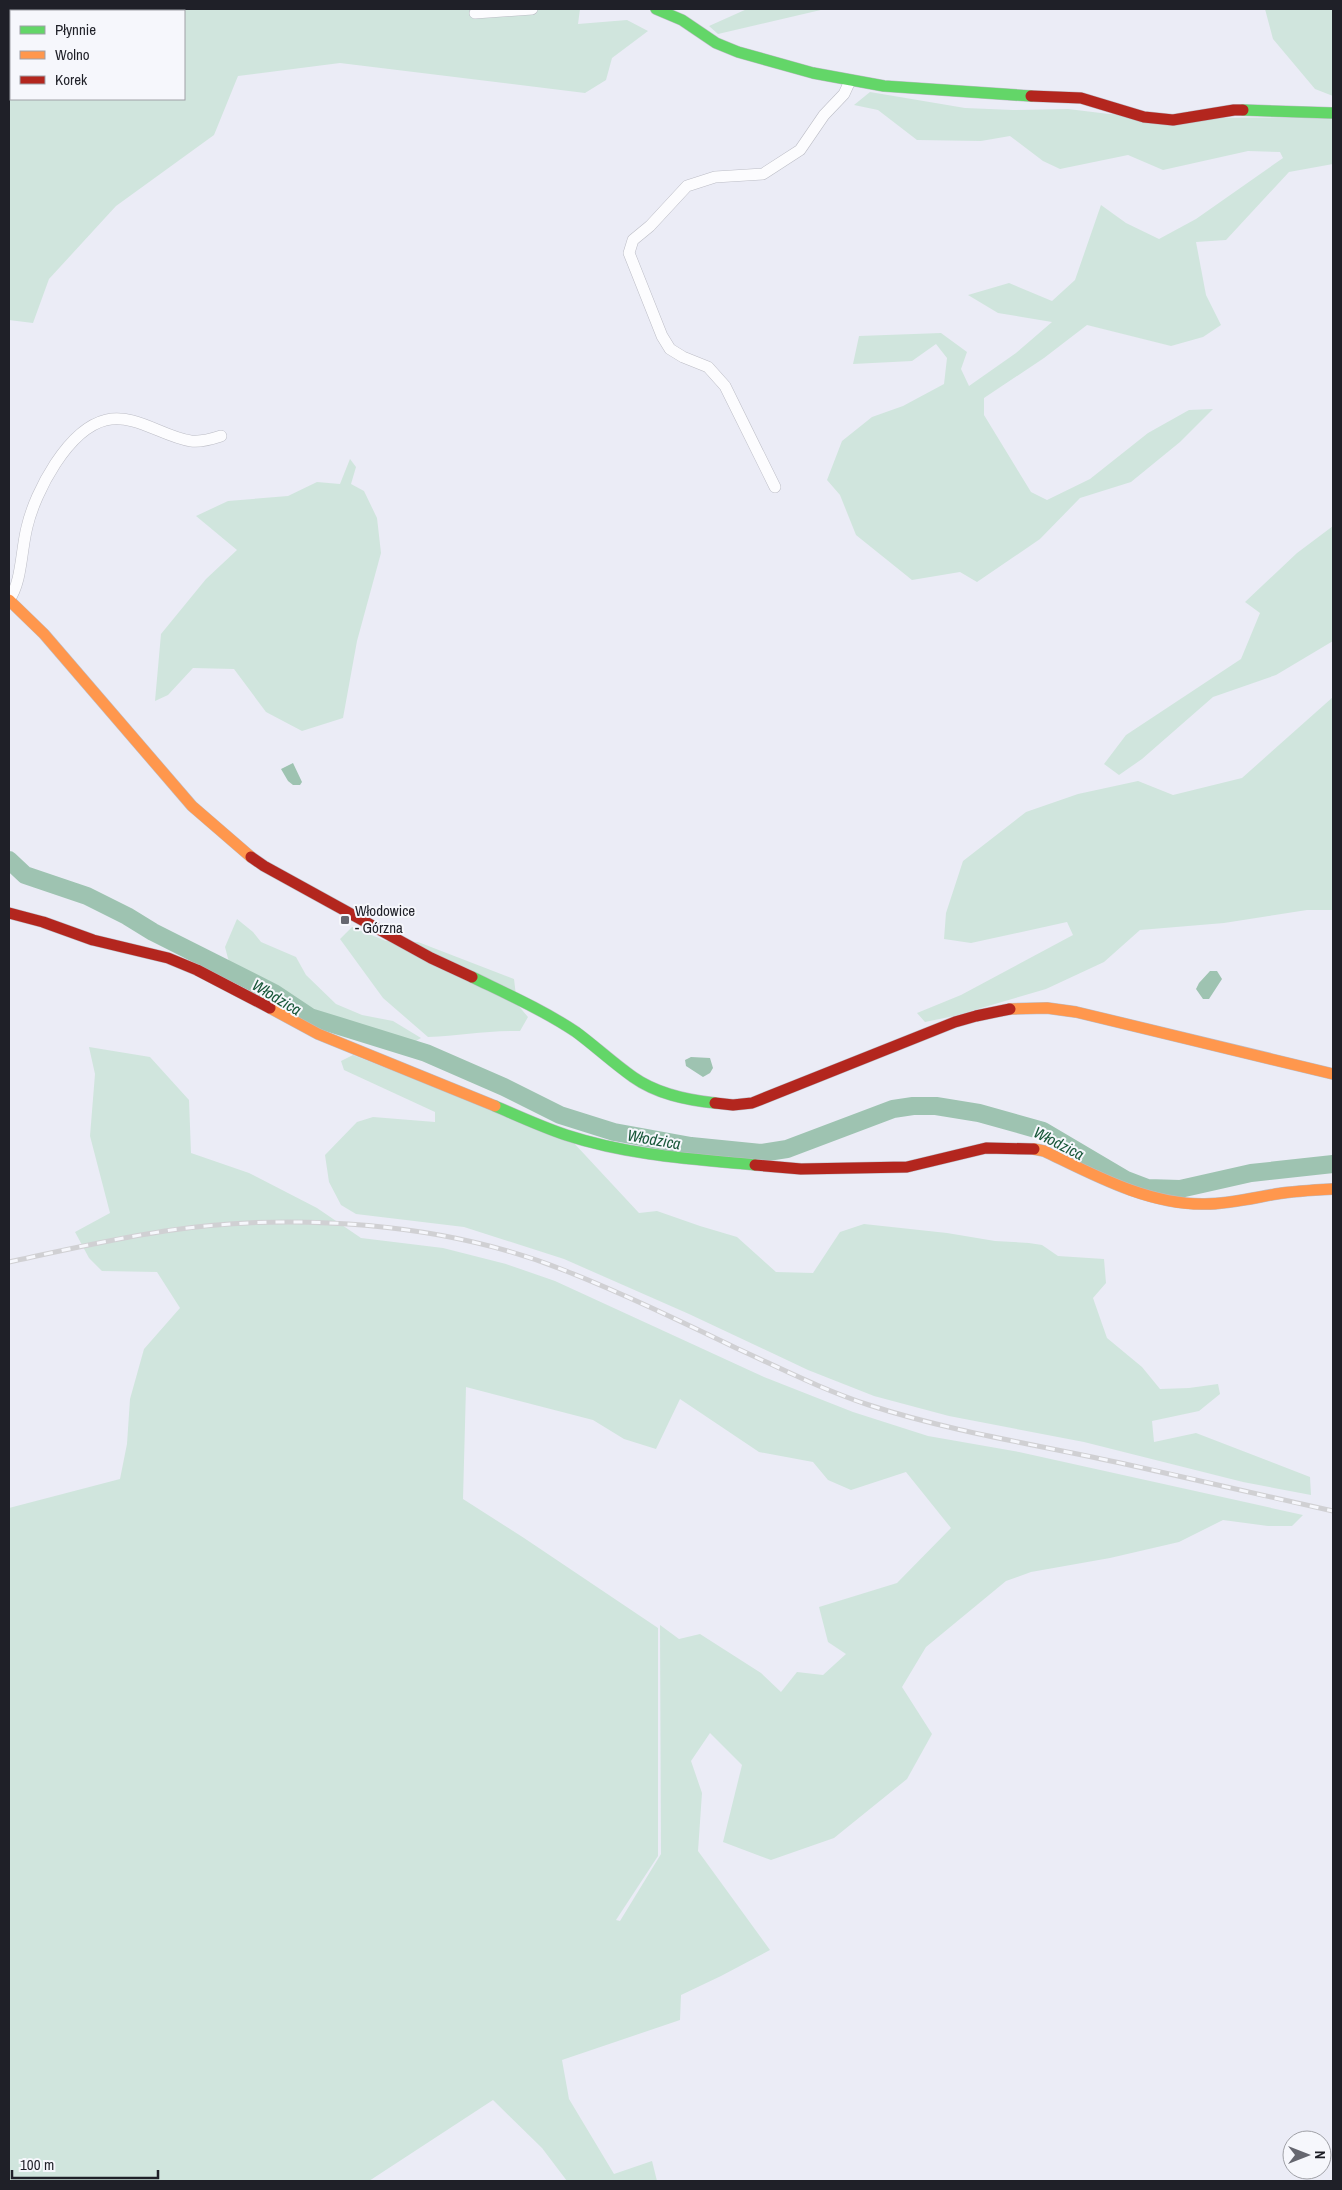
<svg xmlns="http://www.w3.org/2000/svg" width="1342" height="2190" viewBox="0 0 1342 2190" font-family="'Archivo Narrow',sans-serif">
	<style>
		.green { fill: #d0e5dd; fill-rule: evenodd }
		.water { fill: #9ec3b1 }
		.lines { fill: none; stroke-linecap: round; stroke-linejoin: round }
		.river { stroke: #9ec3b1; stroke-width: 18 }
		.street-casing { stroke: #bcbdc6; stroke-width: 12 }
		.fast-casing { stroke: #bcbdc6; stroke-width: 12 }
		.slow-casing { stroke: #bcbdc6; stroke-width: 12 }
		.jam-casing { stroke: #bcbdc6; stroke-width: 12 }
		.street { stroke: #fcfcfe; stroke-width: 11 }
		.fast { stroke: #63d668; stroke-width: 11 }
		.slow { stroke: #ff974d; stroke-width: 11 }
		.jam { stroke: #b3261e; stroke-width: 11 }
		.rail-casing { stroke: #d0d0d3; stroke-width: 5 }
		.rail { stroke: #f6f7fc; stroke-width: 3; stroke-dasharray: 9; stroke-linecap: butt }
		.poi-dot { fill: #666770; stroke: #f6f7fc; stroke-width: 2 }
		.labels { text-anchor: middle; stroke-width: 4; stroke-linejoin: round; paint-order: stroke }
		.poi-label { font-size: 15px; fill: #1f2028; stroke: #f6f7fc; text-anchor: start }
		.water-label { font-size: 16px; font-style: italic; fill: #185739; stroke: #f6f7fc }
	</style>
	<rect width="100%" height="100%" fill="#ebecf6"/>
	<path class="green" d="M9,9h571l-2,15 49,-4 21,11 -36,27 -6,22 -21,13 -245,-30 -102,13 -24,59 -98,71 -67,73 -16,44 -24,-3zM11,11h173v88h-173z
		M747,9h78l-107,25 -9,-8z
		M1265,9h68v87l-18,-7 -42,-50z
		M870,92l95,16 48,2 55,-1 41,5 90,4 134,-1v47l-44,8 -63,68 -30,2 10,53 15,30 -18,12 -32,9 -84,-21 -43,33 -60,40v17l47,77 16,8 43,-21 58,-46 41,-23 24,-1 -33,33 -49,40 -51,16 -40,41 -63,43 -17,-10 -48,8 -56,-45 -16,-40 -13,-15 15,-39 30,-24 31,-11 41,-22 3,-26 -11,-14 -24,17 -59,3 6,-28 82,-3 26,19 -6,17 8,17 47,-33 36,-31 -54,-9 -30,-18 41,-12 43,18 23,-21 26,-75 25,18 33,16 37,-20 87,-61 -3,-6 -32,-1 -85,19 -35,-15 -68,14 -17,-8 -33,-25 -29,5 -64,-1 -39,-30 -24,-5z
		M350,459l6,8 -5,17 13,7 13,27 4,35 -24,88 -14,77 -41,13 -36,-19 -32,-43 -41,-1 -25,27 -13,6 6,-67 45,-55 31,-29 -41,-34 32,-15 60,-5 29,-14 23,2z
		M1333,526v115l-57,34 -63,22 -71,62 -23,16 -15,-11 22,-29 115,-76 19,-46 -15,-11 52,-49z
		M1333,697v213h-26l-83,13 -84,7 -36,32 -58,27 -92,27 -29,6 -8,-9 44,-18 112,-60 -6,-13 -96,21 -27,-4 2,-26 17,-52 63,-49 52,-18 60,-13 35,14 69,-17z
		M237,919l16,13 8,10 35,15 10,18 30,29 26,11 31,6 28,17 -7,4 -44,-13 -78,-16 -58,-32 -9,-34z
		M352,927l34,14 32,1 96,37 3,25 11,13 -8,14c-31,-1 -61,5 -92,6l-45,-39 -43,-59z
		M89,1047l61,10 39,43 2,53 58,20 68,35 44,30 82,10 63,16 49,17 209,96 89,35 75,24 91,16 284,63 -11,11h-24l-45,-6 -44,22 -69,16 -79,14 -25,9 -80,66 -24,40 30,47 -25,45 -73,59 -63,22 -48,-18 19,-77 -32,-32 -19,28 11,32 -4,58 72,99 -49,26 -40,19 -1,25 -118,40 7,39 45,75 38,-13 5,20h-90l-25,-33 -49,-48 -124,81h-360v-673l111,-29 7,-35 3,-45 14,-50 36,-41 -23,-36 -55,-1 -13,-13 -14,-26 35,-19 -20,-77 5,-62zM466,1387l127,33 31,19 32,10 24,-50 79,53 54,10 15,18 23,10 55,-18 45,56 -54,55 -78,24 9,35 18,12 -23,21 -26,-3 -16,20 -20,-19 -61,-39 -21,5 -19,-14 1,229 -41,67 -4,-1 42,-64v-228l-134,-90 -61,-39z
		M353,1055l219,86 67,72 18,-2 43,15 37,11 39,35 37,1 27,-41 24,-8 83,9 48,8 34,2 13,2 16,11 46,3 2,24 -13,15 14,40 35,29 18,22 29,-1 29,-4 2,10 -21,17 -47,10 2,21 42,-9 114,44 1,18 -68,-13 -159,-40 -135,-26 -75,-20 -66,-26 -119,-56 -125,-55 -100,-32 -108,-13 -15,-9 -12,-23 -4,-27 32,-33 16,-5 62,5v-10l-91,-42 -3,-9z"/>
	<path class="water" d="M293,763l9,19 -2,3h-7l-5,-4 -7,-12z
		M1210,971h7l5,8 -13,20h-6l-7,-10 3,-6z
		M691,1057l19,1 3,10 -3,5 -7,4 -17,-11 -1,-6z"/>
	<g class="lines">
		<path class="river" d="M9,860l16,15 62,21 40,20 26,16 121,61 36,24 116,36 78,34 56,28 54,17 77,14 70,7 26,-4 106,-40 20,-3h23l43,7 64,18 83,49 21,8 33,1 71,-16 82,-9"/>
		<g class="street-casing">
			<path id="street" d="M475,13l57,-4
				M775,487l-50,-101 -17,-19 -25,-10 -13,-8 -8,-13 -33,-83 4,-13 17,-14 37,-40 28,-9 48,-3 37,-24 24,-35 20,-21 6,-13
				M9,600c13,-18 12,-50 18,-73 8,-35 41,-98 79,-107 29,-7 57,17 85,21 9,1 21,-2 30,-5"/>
		</g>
		<g class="fast-casing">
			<path id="fast" d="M656,9l26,11 34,23 22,9 75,21 71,13 147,10
				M1243,110l90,3
				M472,977c35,17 71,33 104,55 19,14 37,31 57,45 24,17 53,23 82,26
				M495,1106c23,10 47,21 71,29 61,20 125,24 189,30"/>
		</g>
		<g class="slow-casing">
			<path id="slow" d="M9,600l35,34 148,172 59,51
				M270,1008l48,26 177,72
				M1010,1009l37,-1 29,4 257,62
				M1034,1149l10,2c50,24 104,54 161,53 24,0 48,-6 71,-10 19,-3 38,-4 57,-5"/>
		</g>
		<g class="jam-casing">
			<path id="jam" d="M1031,96l50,2 63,19 29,3 61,-10h9
				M251,857l13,9 167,92 41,19
				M9,913l34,9 50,18 75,18 29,12 73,38
				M715,1103l18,2 19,-2 203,-81 21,-6 34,-7
				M755,1165l46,4 106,-2 79,-19 48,1"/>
		</g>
		<use href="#street" class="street"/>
		<use href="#fast" class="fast"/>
		<use href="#slow" class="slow"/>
		<use href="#jam" class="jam"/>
		<g class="rail-casing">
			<path id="rail" d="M9,1262c51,-11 103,-23 156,-31 128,-19 280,-9 401,40 58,23 114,50 170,77 44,20 87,42 133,57 83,27 170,40 256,59 69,15 139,32 208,47"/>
		</g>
		<use href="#rail" class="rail"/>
	</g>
	<rect class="poi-dot" x="340" y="915" width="10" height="10" rx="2.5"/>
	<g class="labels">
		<g class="poi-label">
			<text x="355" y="916">Włodowice<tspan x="355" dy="17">- Górzna</tspan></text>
		</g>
		<g class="water-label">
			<text transform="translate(277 997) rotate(31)" y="6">Włodzica</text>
			<text transform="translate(654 1139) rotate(10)" y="6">Włodzica</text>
			<text transform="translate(1059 1143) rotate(27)" y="6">Włodzica</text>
		</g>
	</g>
	<rect width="1342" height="2190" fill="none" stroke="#1f2028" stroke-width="20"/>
	<rect x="10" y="10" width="175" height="90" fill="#f6f7fc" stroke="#a0a1a7"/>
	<rect x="20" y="26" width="25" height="8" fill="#63d668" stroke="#a0a1a7"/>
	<text x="55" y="35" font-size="15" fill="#1f2028">Płynnie</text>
	<rect x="20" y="51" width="25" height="8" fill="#ff974d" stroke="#a0a1a7"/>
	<text x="55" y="60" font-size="15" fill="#1f2028">Wolno</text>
	<rect x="20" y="76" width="25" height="8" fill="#b3261e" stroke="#a0a1a7"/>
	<text x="55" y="85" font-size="15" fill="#1f2028">Korek</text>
	<g transform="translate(1307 2155) rotate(90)"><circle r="24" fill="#f6f7fc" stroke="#a0a1a7"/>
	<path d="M0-4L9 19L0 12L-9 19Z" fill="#666770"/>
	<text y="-8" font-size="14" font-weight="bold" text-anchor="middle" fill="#1f2028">N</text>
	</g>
	<path d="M12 2170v8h146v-8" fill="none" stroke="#1f2028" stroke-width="2.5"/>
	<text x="20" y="2170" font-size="15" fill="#1f2028" stroke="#f6f7fc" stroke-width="4" paint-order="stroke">100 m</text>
</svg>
